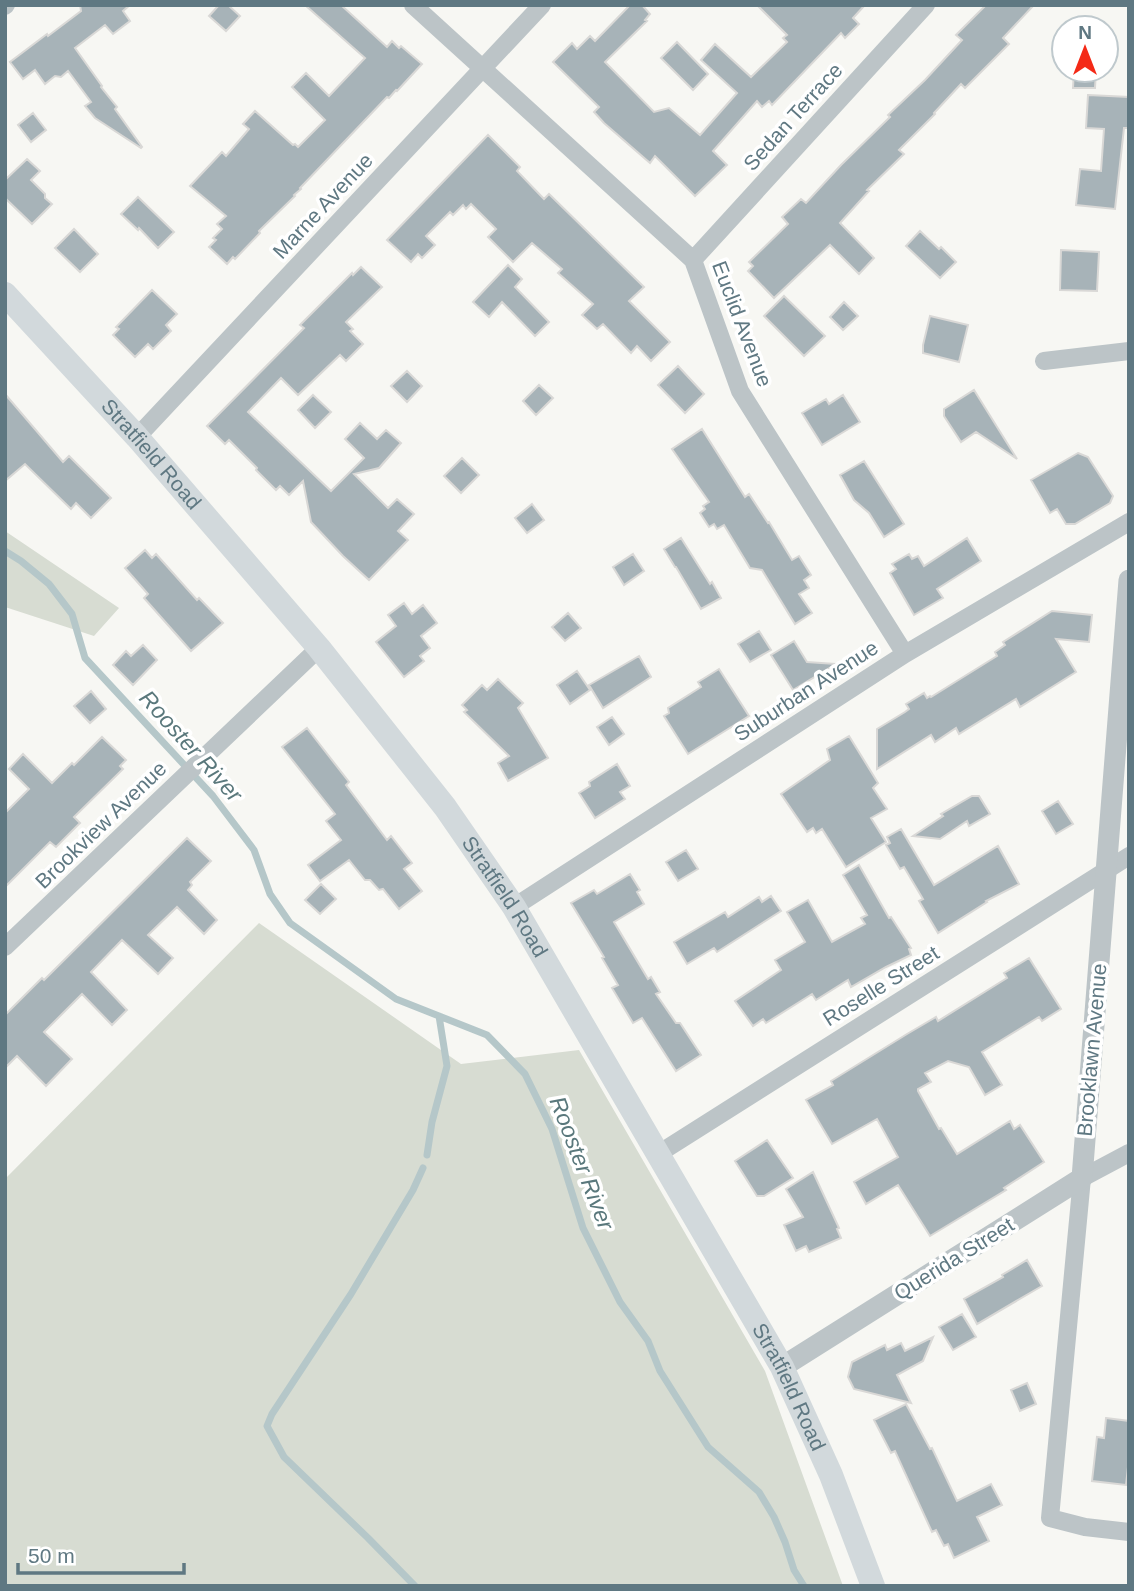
<svg xmlns="http://www.w3.org/2000/svg" width="1134" height="1591" viewBox="0 0 1134 1591" font-family="Arial,sans-serif">
	<style>
		.green { fill: #d7dcd2 }
		.lines { fill: none; stroke-linecap: round; stroke-linejoin: round }
		.stream { stroke: #b5c7c9; stroke-width: 7 }
		.building { fill: #a7b3b8; stroke: #d9d8d6; stroke-width: 2 }
		.minor { stroke: #bcc4c7; stroke-width: 18 }
		.tertiary { stroke: #bcc4c7; stroke-width: 21 }
		.secondary { stroke: #d2d9dc; stroke-width: 24 }
		.labels { text-anchor: middle; stroke-width: 7; stroke-linejoin: round; paint-order: stroke }
		.street-label { font-size: 21px; fill: #5f7882; stroke: #fff }
		.water-label { font-size: 23px; font-style: italic; fill: #5a787c; stroke: #fff }
	</style>
	<rect width="100%" height="100%" fill="#f7f7f3"/>
	<path class="green" d="M5,531l114,77 -25,28 -89,-29z
		M259,923l202,141 118,-14 186,321 78,215h-838v-407z"/>
	<g class="lines">
		<path class="stream" d="M5,551l16,10 28,23 23,30 13,44 128,138 41,54 16,44 20,29 106,76 91,36 38,39 27,55 31,99 37,74 28,39 12,30 48,76 51,45 15,25 11,25 9,28 10,16
			M427,1155l5,-33 15,-56 -8,-50
			M415,1586l-47,-48 -84,-81 -17,-31 5,-12 79,-120 62,-104 10,-22"/>
	</g>
	<path class="building" d="M80,5h50l-7,6 7,10 -17,13 -8,-9 -30,23 27,38 -1,1 16,20 -2,2 27,38 -1,1 -46,-30 -10,-12 6,-4 -23,-31 -7,6 -6,-1 -10,8 -10,-14 -12,9 -13,-17 37,-28 1,2 33,-25z
		M219,5h9l12,11 -14,15 -17,-15z
		M305,5h36l46,42 5,-6 7,7 2,-2 21,18 -25,27 -1,-1 -7,8 -2,-1 -87,91 1,1 -7,6 1,1 -36,35 1,2 -25,26 -2,-2 -6,7 -18,-17 7,-7 -3,-2 9,-9 -5,-5 9,-8 -36,-30 32,-34 4,4 23,-27 -6,-5 12,-13 38,34 2,-1 3,3 27,-27 -33,-33 14,-14 23,23 36,-38z
		M630,5h12l8,9 -5,6 2,1 -42,41 49,50 15,-4 31,27 37,-42 -36,-33 14,-16 36,33 36,-35 -4,-4 4,-3 -30,-30h108l-12,13 6,6 -14,14 -4,-5 -69,72 -3,-4 -7,6 -5,-6 -44,50 14,14 -32,31 -40,-40 -5,7 -46,-40 -10,-11 5,-5 -46,-45 19,-19 5,6 13,-13 5,5z
		M986,5h48l-31,33 6,6 -44,44 -4,-4 -27,29 1,1 -36,36 5,4 -37,36 2,1 -29,32 34,35 -15,16 -29,-29 -56,53 -26,-27 5,-5 -4,-4 39,-38 -6,-7 19,-18 5,4 35,-38 49,-48 -2,-2 37,-35 37,-40 -6,-5z
		M677,42l31,32 -15,16 -32,-32z
		M1074,70h22l-1,18h-22z
		M1088,95l41,2v31h-5l-9,81 -39,-4 4,-36 21,2 3,-42 -18,-1z
		M33,113l13,17 -15,12 -13,-17z
		M488,135l32,32 -3,4 27,28 5,-5 95,93 -15,14 41,41 -19,19 -14,-15 -6,7 -28,-29 -6,5 -15,-14 11,-11 -35,-31 4,-4 -30,-26 -19,19 -25,-25 8,-8 -25,-25 -5,5 -3,-4 -10,10 -3,-3 -24,24 9,9 -13,13 -4,-4 -7,8 -24,-22z
		M27,159l13,12 -9,9 14,14v4l7,6 -20,20 -27,-26v-18z
		M138,197l36,35 -16,16 -19,-20 -1,2 -17,-16z
		M74,229l24,25 -18,18 -25,-24z
		M920,231l19,18 2,-2 15,15 -16,16 -34,-32z
		M1061,250l38,2 -2,39 -37,-1z
		M508,265l14,14 -7,8 34,35 -14,14 -33,-34 -13,15 -16,-15z
		M361,267l21,20 -36,35 7,7 -3,2 13,13 -17,17 -6,-6 -42,40 -17,-17 -33,34 83,79 33,-33 -19,-19 15,-16 17,16 9,-9 15,13 -22,25 -25,6 34,34 9,-9 17,15 -16,17 10,9 -39,40 -26,-24 -32,-34 -8,-41 -14,14 -9,-9 -4,4 -20,-20 1,-2 -28,-28 -4,4 -18,-18 97,-98 -4,-3 52,-52 1,2z
		M152,290l25,24 -11,11 5,6 -18,18 -5,-5 -13,13 -22,-22 6,-6 -3,-2z
		M784,296l41,40 -21,20 -40,-40z
		M844,302l14,14 -15,14 -13,-13z
		M930,316l38,9 -9,37 -36,-9v-8z
		M678,366l26,28 -19,19 -27,-28z
		M407,371l15,15 -15,16 -16,-16z
		M539,385l14,13 -17,17 -13,-14z
		M974,390l43,69 -41,-27 -15,10 -17,-26v-7z
		M5,394l58,68 6,-6 42,42 -20,20 -15,-15 -5,6 -46,-45 -20,17z
		M313,395l18,17 -16,16 -17,-18z
		M843,395l17,27 -38,23 -20,-32 24,-14 3,5z
		M702,429l43,68 4,-3 19,29 1,-1 23,38 7,-4 12,19 -7,5 5,8 -10,6 13,19 -17,11 -33,-54 -12,-2 -26,-43 -7,4 -3,-5 -5,3 -9,-14 5,-4 -2,-3 6,-4 -37,-53z
		M1078,453l10,4 25,39 -3,7 -35,21h-9l-9,-15 -7,4 -19,-33z
		M462,458l17,17 -18,18 -17,-17z
		M864,461l40,63 -20,13 -15,-24 -15,-13 -14,-25z
		M532,504l12,16 -17,13 -12,-15z
		M681,538l29,46 2,-2 9,16 -20,11 -25,-42h-1l-11,-18z
		M967,538l14,23 -44,28 6,9 -29,17 -24,-42 6,-4 -4,-5 17,-10 3,5 6,-3 6,10z
		M145,550l7,8 4,-4 41,46 2,-2 24,25 -32,28 -47,-53 4,-4 -23,-26z
		M633,554l11,17 -20,14 -11,-18z
		M404,603l8,11 11,-9 14,18 -16,13 9,12 -10,8 4,5 -20,16 -28,-35 20,-16 -8,-11z
		M1052,611l40,4 -3,27 -33,-3 20,33 -56,35 -4,-8 -57,35 -3,-6 -21,14 -4,-7 -54,34v-40l28,-17 4,-3 -3,-5 18,-11 3,5 3,-2 1,1 66,-41 -2,-4 10,-7 -2,-3z
		M568,613l13,15 -16,13 -13,-14z
		M759,631l12,19 -21,12 -12,-18z
		M794,641l13,21 29,2 -43,26 -22,-35z
		M143,645l14,15 -24,25 -20,-20 13,-14 5,5z
		M639,656l12,21 -48,31 -14,-23z
		M719,669l30,47 -61,38 -24,-38 5,-3 -1,-5 33,-21 -3,-5z
		M577,671l13,19 -20,14 -13,-19z
		M498,679l25,24 -5,5 30,50 -40,23 -10,-18 11,-7 -45,-44 3,-2 -5,-5 20,-20 5,5z
		M91,691l15,18 -16,14 -16,-17z
		M612,717l12,17 -15,11 -12,-18z
		M307,728l42,54 -3,3 41,55 4,-4 21,27 -8,6 18,22 -23,18 -16,-20 -4,1 -9,-10h-5l-16,-20 -29,21 -12,-16 33,-25 -15,-19 9,-7 -53,-67z
		M849,736l29,47 -5,5 14,21 -16,9 15,24 -40,25 -24,-38 -6,4 -3,-5 -6,4 -26,-38 49,-34 -3,-11z
		M102,737l24,23 -6,6 3,3 -49,48 6,6 -24,24 -6,-5 -45,45v-74l24,-24 -20,-20 14,-15 29,29 20,-20 2,2z
		M617,764l13,22 -10,6 5,7 -30,19 -16,-25 11,-7 -1,-4z
		M972,796h7l11,18 -21,12 -2,-5 -27,18 -27,-3 30,-20 -2,-2z
		M1058,801l15,23 -17,10 -14,-23z
		M901,829l33,56 64,-39 21,38 -33,17 1,1 -49,31 -19,-32 4,-2 -19,-32 -4,2 -14,-24 4,-2 -3,-6z
		M187,838l24,23 -21,21 2,3 -4,5 29,30 -13,14 -27,-27 -29,28 25,23 -15,16 -36,-34 -31,32 36,38 -15,15 -30,-31 -38,38 28,27 -26,27 -29,-30 -12,12v-53l37,-37 2,2z
		M686,850l12,19 -20,12 -12,-19z
		M859,865l30,53 2,-1 20,31 -2,1 2,6 -25,12 -35,20 -3,-7 -32,20 -4,-6 -46,29 -3,-4 -10,7 -18,-25 46,-31 -6,-10 30,-18 -18,-30 21,-12 24,42 33,-18 -4,-6 6,-3 -24,-40z
		M630,874l10,16 -3,2 7,12 -30,18 34,57 3,-2 9,15 -4,2 20,29h4l21,32 -25,16 -34,-53 -9,5 -21,-35 6,-3 -16,-27 2,-1 -33,-54 23,-13 3,4z
		M321,884l15,15 -16,15 -15,-14z
		M771,896l10,15 -64,41 -3,-4 -27,16 -13,-22 51,-30 3,5 31,-20 3,5z
		M1029,958l32,51 -19,12 -3,-4 -57,35 20,33 -17,10 -16,-28 -21,-6 -23,12 6,9 -13,7v2l21,38 2,-1 16,26 53,-33 4,8 6,-4 24,37 -40,26 2,2 -76,46 -32,-51 -32,19 -12,-22 44,-25 -21,-38 -45,25 -26,-44 27,-15 -2,-4 76,-47 29,-17 2,4 69,-43 -3,-5z
		M767,1140l26,38 -29,18h-7l-22,-35z
		M813,1172l26,56 -2,1 4,9 -32,14 -3,-6 -10,5 -12,-26 19,-8 -17,-28z
		M1027,1260l15,26 -65,38 -13,-25 39,-22 -1,-2z
		M962,1314l14,23 -23,13 -14,-23z
		M933,1337l-10,24 -26,14 14,28 -57,-14 -6,-12 4,-15 33,-17 2,5 14,-7 4,8z
		M1027,1383l9,21 -16,7 -9,-21z
		M906,1404l24,45 2,-1 25,53 34,-17 11,21 -25,12 12,24 -35,17 -6,-14 -4,2 -8,-16 -4,2 -37,-81 -4,2 -17,-33z
		M1106,1418l23,3v37l-3,27 -34,-4 5,-44 7,1z"/>
	<g class="lines">
		<path class="minor" d="M413,5l280,255 47,131 165,263
			M5,6l1,-1
			M693,260l233,-255
			M1044,361l85,-10
			M137,437l405,-432
			M514,907l391,-253 224,-132
			M5,947l314,-299
			M1129,1153l-47,25 -32,340 35,9 44,5
			M658,1154l471,-298"/>
		<path class="tertiary" d="M782,1367l300,-189 47,-598"/>
		<path class="secondary" id="s1" d="M5,294l132,143 182,211 126,159 69,100 268,460 49,108 42,111"/>
	</g>
	<g class="labels">
		<g class="street-label">
			<text transform="translate(793 117) rotate(-48)" y="7">Sedan Terrace</text>
			<text transform="translate(323 206) rotate(-47)" y="7">Marne Avenue</text>
			<text transform="translate(742 324) rotate(69)" y="7">Euclid Avenue</text>
			<text dy="7" stroke="none"><textPath href="#s1" startOffset="217">Stratfield Road</textPath></text>
			<text transform="translate(806 691) rotate(-33)" y="7">Suburban Avenue</text>
			<text transform="translate(101 825) rotate(-44)" y="7">Brookview Avenue</text>
			<text dy="7" stroke="none"><textPath href="#s1" startOffset="784">Stratfield Road</textPath></text>
			<text transform="translate(881 986) rotate(-32)" y="7">Roselle Street</text>
			<text transform="translate(1092 1050) rotate(-85)" y="7">Brooklawn Avenue</text>
			<text transform="translate(954 1259) rotate(-32)" y="7">Querida Street</text>
			<text dy="7" stroke="none"><textPath href="#s1" startOffset="1351">Stratfield Road</textPath></text>
		</g>
		<g class="water-label">
			<text transform="translate(191 746) rotate(48)" y="8">Rooster River</text>
			<text transform="translate(582 1163) rotate(69)" y="8">Rooster River</text>
		</g>
	</g>
	<rect width="1134" height="1591" fill="none" stroke="#5f7882" stroke-width="14"/>
	<g transform="translate(1085 49)"><circle r="33" fill="#ffffff" stroke="#bfc9cd" stroke-width="2"/>
	<path d="M0-5L12 26L0 18L-12 26Z" fill="#f42916"/>
	<text y="-10" font-size="19" font-weight="bold" text-anchor="middle" fill="#5f7882">N</text>
	</g>
	<path d="M18 1563v10h166v-10" fill="none" stroke="#5f7882" stroke-width="3.5"/>
	<text x="28" y="1563" font-size="21" fill="#5f7882" stroke="#ffffff" stroke-width="5" paint-order="stroke">50 m</text>
</svg>
